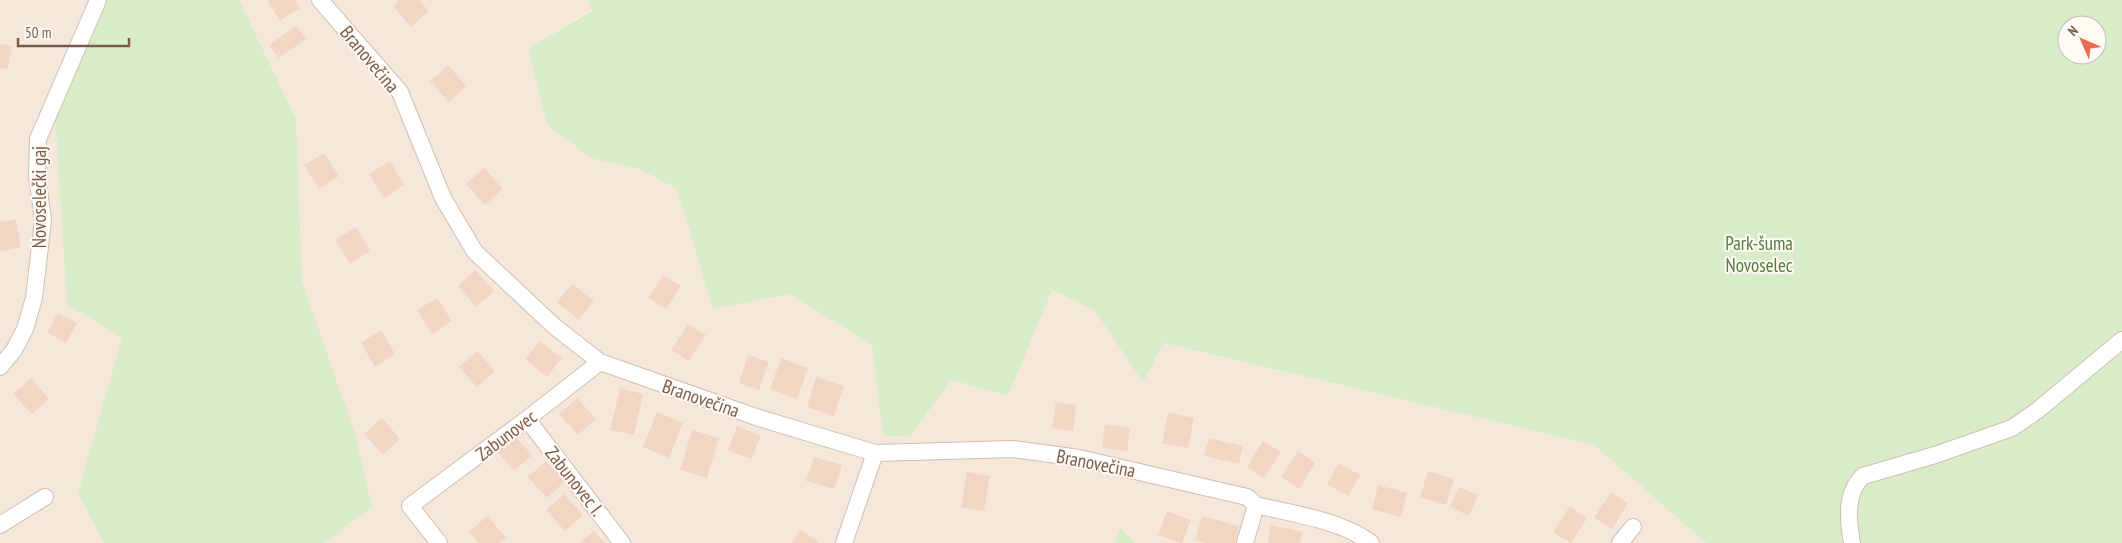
<svg xmlns="http://www.w3.org/2000/svg" width="2122" height="543" viewBox="0 0 2122 543" font-family="'PT Sans Narrow',sans-serif">
	<style>
		.residential { fill: #f5e8da }
		.green { fill: #d8ecc9; fill-rule: evenodd }
		.building { fill: #f3d5c3 }
		.lines { fill: none; stroke-linecap: round; stroke-linejoin: round }
		.minor-casing { stroke: #d1beb0; stroke-width: 18 }
		.minor { stroke: #fff; stroke-width: 16 }
		.labels { text-anchor: middle; stroke-width: 4; stroke-linejoin: round; paint-order: stroke }
		.street-label { font-size: 19px; fill: #7a5c4d; stroke: #fffaf3 }
		.park-label { font-size: 19px; fill: #537a41; stroke: #fffaf3 }
	</style>
	<rect width="100%" height="100%" fill="#fdf6ec"/>
	<path class="residential" d="M0,0h588l4,10 -64,38 65,111 46,10 38,20 36,120 78,-15 81,52 11,90 27,1 41,-57 57,16 43,-106 44,21 48,72 19,-40 432,102 112,98h-571l-15,-16 -5,16h-1115z"/>
	<path class="green" d="M94,0h145l57,119 6,162 53,153 17,73 -48,36h-220l-26,-50 44,-155 -55,-34 -12,-189z
		M588,0h1534v543h-416l-112,-98 -431,-102 -20,40 -48,-72 -43,-21 -44,106 -57,-16 -41,57 -27,-1 -11,-90 -81,-52 -78,15 -36,-120 -38,-20 -46,-10 -46,-34 -19,-77 64,-37zM2067,25h30v30h-30z
		M1120,527l15,16h-20z"/>
	<path class="building" d="M267,0h28l5,8 -20,13z
		M399,0h20l10,11 -18,16 -18,-21z
		M296,26l10,13 -27,19 -10,-13z
		M0,44l12,2 -4,23 -8,-1z
		M448,65l18,21 -17,16 -19,-21z
		M324,153l15,23 -20,13 -15,-24z
		M390,161l14,24 -20,13 -15,-24z
		M484,168l19,21 -18,16 -19,-21z
		M16,219l5,28 -21,4v-29z
		M356,227l14,24 -20,13 -15,-24z
		M475,270l19,21 -18,16 -18,-21z
		M663,275l18,11 -15,23 -18,-11z
		M572,284l22,17 -15,19 -22,-18z
		M437,298l15,23 -20,13 -15,-24z
		M58,313l19,10 -11,20 -19,-11z
		M688,324l18,11 -17,26 -18,-11z
		M381,330l14,24 -20,13 -14,-24z
		M540,341l22,17 -15,19 -22,-18z
		M477,351l18,20 -18,16 -18,-20z
		M748,355l21,7 -10,28 -20,-7z
		M781,358l27,10 -11,31 -27,-10z
		M816,377l28,9 -10,30 -27,-9z
		M31,378l18,21 -17,15 -19,-20z
		M620,388l23,6 -9,41 -24,-5z
		M577,398l19,21 -18,16 -19,-21z
		M1056,402l20,3 -3,26 -21,-3z
		M657,412l26,11 -14,35 -26,-11z
		M1168,413l26,5 -6,30 -26,-5z
		M382,418l18,21 -17,16 -19,-21z
		M1105,424l25,4 -3,23 -25,-3z
		M737,426l24,10 -10,23 -23,-9z
		M692,430l27,8 -12,40 -27,-8z
		M513,434l19,21 -18,16 -18,-21z
		M1209,438l34,8 -4,18 -35,-8z
		M1263,441l18,11 -17,26 -17,-11z
		M1298,451l17,12 -16,26 -18,-12z
		M814,457l28,8 -8,24 -28,-8z
		M546,461l18,21 -17,16 -19,-21z
		M1339,463l21,12 -12,21 -21,-12z
		M1428,471l26,8 -8,26 -26,-8z
		M967,472l23,4 -6,35 -23,-4z
		M1378,485l29,8 -6,24 -29,-8z
		M1459,487l19,8 -9,21 -19,-9z
		M1611,492l17,11 -16,26 -18,-11z
		M564,494l19,21 -18,16 -19,-21z
		M1570,506l17,12 -16,25 -18,-11z
		M1167,511l24,9 -9,23 -24,-8z
		M487,516l19,21 -7,6h-20l-10,-11z
		M1202,516l37,10 -4,17h-29l-11,-3z
		M1271,525l32,7 -3,11h-32z
		M800,530l18,11 -1,2h-25z
		M594,531l11,12h-25z"/>
	<g class="lines">
		<g class="minor-casing">
			<path id="minor" d="M320,0l80,92 43,106 32,54 79,74 46,36 156,55 119,36 138,-4 66,9 168,39 9,8c37,9 85,15 115,38
				M0,367l14,-17 11,-21 9,-31 9,-78 -6,-44 1,-37 60,-139
				M527,419l95,124
				M0,525l45,-28
				M439,543l-29,-37 117,-87 73,-57
				M844,543l31,-90
				M1245,543l11,-38
				M1620,543l13,-16
				M1852,543c-4,-23 -7,-50 11,-67l72,-21 77,-27 26,-18 84,-70"/>
		</g>
		<use href="#minor" class="minor"/>
	</g>
	<g class="labels">
		<g class="street-label">
			<text transform="translate(370 59) rotate(50)" y="7">Branovečina</text>
			<text transform="translate(39 197) rotate(-90)" y="7">Novoselečki gaj</text>
			<text transform="translate(701 398) rotate(19)" y="7">Branovečina</text>
			<text transform="translate(506 435) rotate(-37)" y="7">Zabunovec</text>
			<text transform="translate(1096 463) rotate(11)" y="7">Branovečina</text>
			<text transform="translate(575 481) rotate(52)" y="7">Zabunovec I.</text>
		</g>
		<g class="park-label">
			<text x="1759" y="250">Park-šuma<tspan x="1759" dy="22">Novoselec</tspan></text>
		</g>
	</g>
	<g transform="translate(2082 40) rotate(315)"><circle r="24" fill="#fffaf3" stroke="#cabbb1"/>
	<path d="M0-4L9 19L0 12L-9 19Z" fill="#e76f51"/>
	<text y="-8" font-size="14" font-weight="bold" text-anchor="middle" fill="#7a5c4d">N</text>
	</g>
	<path d="M18 38v8h111v-8" fill="none" stroke="#7a5c4d" stroke-width="2.5"/>
	<text x="25" y="38" font-size="15" fill="#7a5c4d" stroke="#fffaf3" stroke-width="4" paint-order="stroke">50 m</text>
</svg>
